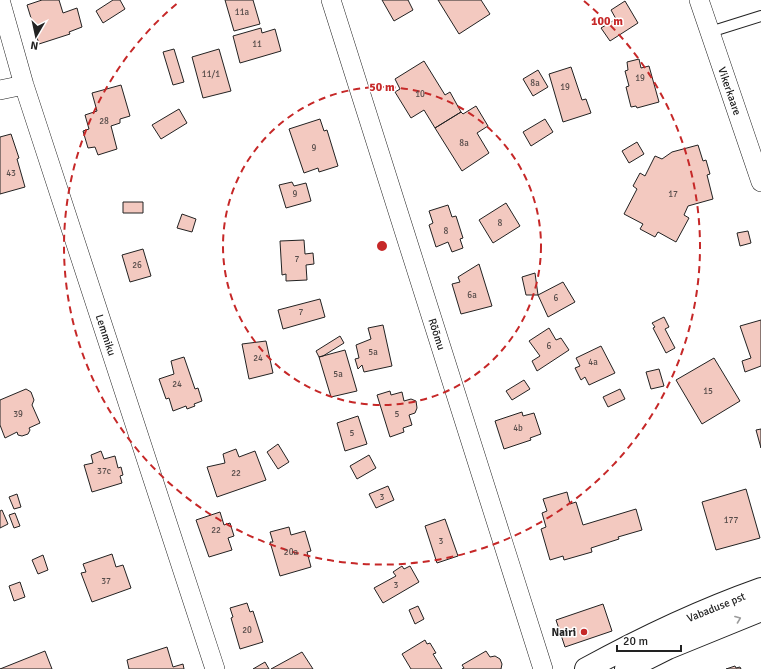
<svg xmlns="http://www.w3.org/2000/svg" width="761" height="669" viewBox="0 0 761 669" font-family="Signika,sans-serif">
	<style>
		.building { fill: #f3c9c0; stroke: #222 }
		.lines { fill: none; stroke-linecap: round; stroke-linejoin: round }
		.service-casing { stroke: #222; stroke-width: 12 }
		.minor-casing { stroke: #222; stroke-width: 20 }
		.trunk-casing { stroke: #222; stroke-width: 24 }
		.service { stroke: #fff; stroke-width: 10 }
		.minor { stroke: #fff; stroke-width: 19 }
		.trunk { stroke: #fff; stroke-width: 22 }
		.oneway { stroke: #9c9c9c }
		.ring { fill: none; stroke: #c62828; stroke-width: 2; stroke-dasharray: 7 5 }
		.poi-dot { fill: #c62828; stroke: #fff; stroke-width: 1.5 }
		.labels { text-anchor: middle; stroke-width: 3; stroke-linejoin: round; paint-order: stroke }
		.number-label { font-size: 9px; fill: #564c4a }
		.street-label { font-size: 11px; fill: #222; stroke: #fff }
		.poi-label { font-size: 11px; font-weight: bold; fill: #222; stroke: #fff; text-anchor: end }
		.centre { fill: #c62828; stroke: #fff; stroke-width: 2 }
		.ring-label { font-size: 12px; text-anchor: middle; font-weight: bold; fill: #c62828; stroke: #fff; stroke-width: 3; stroke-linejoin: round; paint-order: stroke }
	</style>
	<rect width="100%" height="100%" fill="#fff"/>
	<path class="building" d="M42,0h17l4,13 14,-5 5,19 -13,5 1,2 -31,10 -12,-39z
		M113,0h7l5,9 -22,14 -7,-12z
		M225,0h28l7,24 -26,7z
		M382,0h26l5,10 -19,11z
		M438,0h43l9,14 -31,20z
		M625,1l13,22 -28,18 -9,-13 15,-9 -5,-9z
		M261,28l1,5 13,-4 6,22 -41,12 -7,-27z
		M174,49l10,33 -11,3 -10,-33z
		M219,49l12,42 -28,7 -11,-41z
		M639,59l2,9 8,-2 10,36 -22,6 -1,-2 -5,1 -5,-20 3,-1 -4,-15 3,-1 -1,-8z
		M424,61l21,34 5,-3 11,20 -26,16 -11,-18 -13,8 -16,-26 5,-3 -5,-10z
		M571,67l11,33 4,-1 5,14 -28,9 -14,-48z
		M538,70l10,17 -15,9 -10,-17z
		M121,85l9,31 -10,3v4l-9,3 6,23 -19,6 -3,-8 -7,1 -5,-17 6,-2 -4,-14 12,-4 -5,-18z
		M476,106l12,20 -11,7 12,20 -27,18 -27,-43 26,-16 2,2z
		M179,109l8,14 -26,16 -9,-14z
		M320,119l4,12 3,-1 11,36 -19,6 -1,-4 -14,5 -15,-44z
		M545,119l8,13 -22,14 -8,-14z
		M11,134l8,24 -2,1 8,28 -25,7v-57z
		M637,142l7,12 -15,9 -7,-12z
		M698,145l5,16 3,-1 4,14 -3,1 6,24 -25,7 -4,9 5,3 -13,24 -18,-10 -3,5 -15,-8 3,-5 -19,-10 13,-25 -4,-3 7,-13 5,3 10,-20 7,3 10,-7z
		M292,182l2,4 12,-3 5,18 -25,7 -7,-23z
		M123,202h20v11h-20z
		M506,203l14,23 -27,17 -14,-23z
		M448,205l4,12 4,-1 7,22 -3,1 3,9 -11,4 -4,-10 -12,5 -7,-22 4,-2 -4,-12z
		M182,214l14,5 -4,13 -15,-4z
		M748,231l3,12 -11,3 -3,-13z
		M304,240l1,14 8,-1 1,11 -8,1 1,15 -21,1v-7l-4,1 -2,-34z
		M143,249l8,27 -21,6 -8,-27z
		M479,264l13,42 -31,8 -9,-30 8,-2 -2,-5z
		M535,273l3,22h-12l-4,-18z
		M563,282l12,20 -27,15 -10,-22z
		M320,299l5,18 -42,12 -5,-19z
		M664,317l5,10 -4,2 10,19 -9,5 -13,-25 2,-1 -3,-4z
		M761,320v46l-16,6 -3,-11 9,-3 -11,-32z
		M383,325l9,41 -28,6 -2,-7 -4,4 -3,-10 4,-1 -3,-13 15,-6 -3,-11z
		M549,328l7,12 5,-2 8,12 -32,21 -5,-10 8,-5 -11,-15z
		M340,336l4,7 -21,13 -4,1 -3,-6z
		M266,341l7,32 -24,6 -7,-35z
		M601,346l14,27 -26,12 -4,-8 -4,3 -6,-12 5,-2 -4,-8z
		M345,350l12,41 -26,6 -12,-40z
		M184,357l11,32 3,-1 4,13 -8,3 1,2 -8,3 -1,-3 -13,5 -4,-13 -3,1 -7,-20 15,-5 -3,-13z
		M714,358l26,43 -38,23 -26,-44z
		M659,369l5,17 -13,3 -5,-17z
		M524,380l6,9 -18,11 -6,-9z
		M26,389l5,3 3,8 -2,5 8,18 -11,5 1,2 -2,4 -6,2 -4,-1 -1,-3 -12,6 -5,-13v-25z
		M620,389l5,10 -17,8 -5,-10z
		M390,391l1,4 11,-3 2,9 7,-2 5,2 1,7 -2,5 -6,2 3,10 -9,3 1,4 -14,5 -13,-42z
		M522,412l1,4 11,-3 7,21 -11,4 1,2 -27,9 -9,-28z
		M358,416l9,28 -22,7 -8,-28z
		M761,429v19l-5,-18z
		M278,444l11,18 -11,7 -11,-17z
		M236,449l3,8 16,-6 11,29 -49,17 -10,-30 18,-4 -2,-9z
		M101,451l3,8 11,-3 3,12 3,-1 2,8 -3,1 2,7 -30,9 -8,-27 9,-2 -2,-8z
		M369,455l7,13 -19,11 -7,-13z
		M388,486l6,14 -18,8 -7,-14z
		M746,489l14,49 -44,12 -14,-48z
		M567,492l3,12 6,-2 7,23 53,-16 6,21 -24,7 1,2 -28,9 1,4 -28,8 -1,-4 -13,4 -9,-31 5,-2 -4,-14 5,-2 -4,-12z
		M17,494l4,13 -7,2 -5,-12z
		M2,510l6,14 -8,4v-17z
		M220,512l4,13 6,-2 4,13 -6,2 4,12 -23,7 -13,-37z
		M15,513l5,13 -6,2 -5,-13z
		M445,519l13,37 -21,7 -12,-37z
		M289,527l2,8 14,-4 6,20 -4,1 4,15 -31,9 -10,-34h3l-3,-10z
		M112,554l4,13 7,-2 8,23 -39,14 -11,-29 5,-1 -3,-8z
		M43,555l5,15 -10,4 -6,-14z
		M402,566l2,3 6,-3 9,16 -36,21 -9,-15 22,-12 -3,-4z
		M20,582l5,15 -11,4 -5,-15z
		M247,603l3,9 3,-1 10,31 -23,7 -9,-31 2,-1 -3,-9z
		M603,604l9,27 -47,16 -9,-27z
		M418,606l6,13 -9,5 -6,-14z
		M425,640l2,4 3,-1 6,10 -3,1 9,15h-31l-9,-15z
		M167,647l6,20 10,-3 1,5h-55l-2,-9z
		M45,651l7,18h-52z
		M486,651l4,6 5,-1 5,3 2,5 -1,5h-39l2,-1 -2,-3z
		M302,652l11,17h-42z
		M265,662l4,7h-16z
		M735,666l1,2 4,-1 1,2h-15z"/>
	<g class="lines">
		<g class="service-casing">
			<path id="service" d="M710,32l51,-16"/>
		</g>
		<g class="minor-casing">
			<path id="minor" d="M0,0l24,85 191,584
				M331,0l212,669
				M699,0l62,182
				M0,90l24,-5"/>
		</g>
		<g class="trunk-casing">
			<path id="trunk" d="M586,669c58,-32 113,-58 175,-80
				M626,669l42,-21 93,-38"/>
		</g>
		<use href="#service" class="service"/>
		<use href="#minor" class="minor"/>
		<use href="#trunk" class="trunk"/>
	</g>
	<defs><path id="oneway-chevron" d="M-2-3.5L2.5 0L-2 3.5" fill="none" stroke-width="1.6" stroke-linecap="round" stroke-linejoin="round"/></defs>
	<use class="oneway" href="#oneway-chevron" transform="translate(738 619) rotate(-21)"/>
	<g class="ring">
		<circle cx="382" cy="246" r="159"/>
		<path d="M584 1A318 318 0 1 1 180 1"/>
	</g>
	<circle class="poi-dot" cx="584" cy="632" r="4"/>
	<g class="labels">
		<g class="number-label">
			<text x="242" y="15">11a</text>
			<text x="257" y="47">11</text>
			<text x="211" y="77">11/1</text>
			<text x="640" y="81">19</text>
			<text x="535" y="86">8a</text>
			<text x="565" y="90">19</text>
			<text x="420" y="97">10</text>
			<text x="104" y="124">28</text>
			<text x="464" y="146">8a</text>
			<text x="314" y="151">9</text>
			<text x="11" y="176">43</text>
			<text x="295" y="197">9</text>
			<text x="673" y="197">17</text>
			<text x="500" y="226">8</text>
			<text x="446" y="234">8</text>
			<text x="297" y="262">7</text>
			<text x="137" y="268">26</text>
			<text x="472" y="298">6a</text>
			<text x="556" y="301">6</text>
			<text x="301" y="315">7</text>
			<text x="549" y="349">6</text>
			<text x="373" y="355">5a</text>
			<text x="258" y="361">24</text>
			<text x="593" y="365">4a</text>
			<text x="338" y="377">5a</text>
			<text x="177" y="387">24</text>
			<text x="708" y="394">15</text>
			<text x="18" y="417">39</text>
			<text x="397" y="417">5</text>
			<text x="518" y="431">4b</text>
			<text x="352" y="436">5</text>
			<text x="104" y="474">37c</text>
			<text x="236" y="476">22</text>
			<text x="382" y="500">3</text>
			<text x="731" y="523">177</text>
			<text x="216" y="533">22</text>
			<text x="441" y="544">3</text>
			<text x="291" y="555">20a</text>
			<text x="106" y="584">37</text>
			<text x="396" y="588">3</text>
			<text x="247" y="633">20</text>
		</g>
		<g class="street-label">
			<text transform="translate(730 91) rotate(71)" y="4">Vikerkaare</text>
			<text transform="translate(437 334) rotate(72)" y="4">Rõõmu</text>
			<text transform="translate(106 335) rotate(72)" y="4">Lemmiku</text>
			<text transform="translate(716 607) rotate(-22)" y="4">Vabaduse pst</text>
		</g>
		<g class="poi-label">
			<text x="576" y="636">Nairi</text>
		</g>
	</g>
	<circle cx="382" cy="246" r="6" class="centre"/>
	<g class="ring-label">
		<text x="607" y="25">100 m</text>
		<text x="382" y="91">50 m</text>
	</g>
	<g transform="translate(36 36) rotate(189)" stroke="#ffffff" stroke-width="3" paint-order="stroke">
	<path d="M0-3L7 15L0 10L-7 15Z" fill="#222222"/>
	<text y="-6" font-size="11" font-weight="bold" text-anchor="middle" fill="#222222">N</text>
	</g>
	<path d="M617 645v6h64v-6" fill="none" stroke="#222222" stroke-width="2"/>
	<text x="623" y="645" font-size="12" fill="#222222" stroke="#ffffff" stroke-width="3" paint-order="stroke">20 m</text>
</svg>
